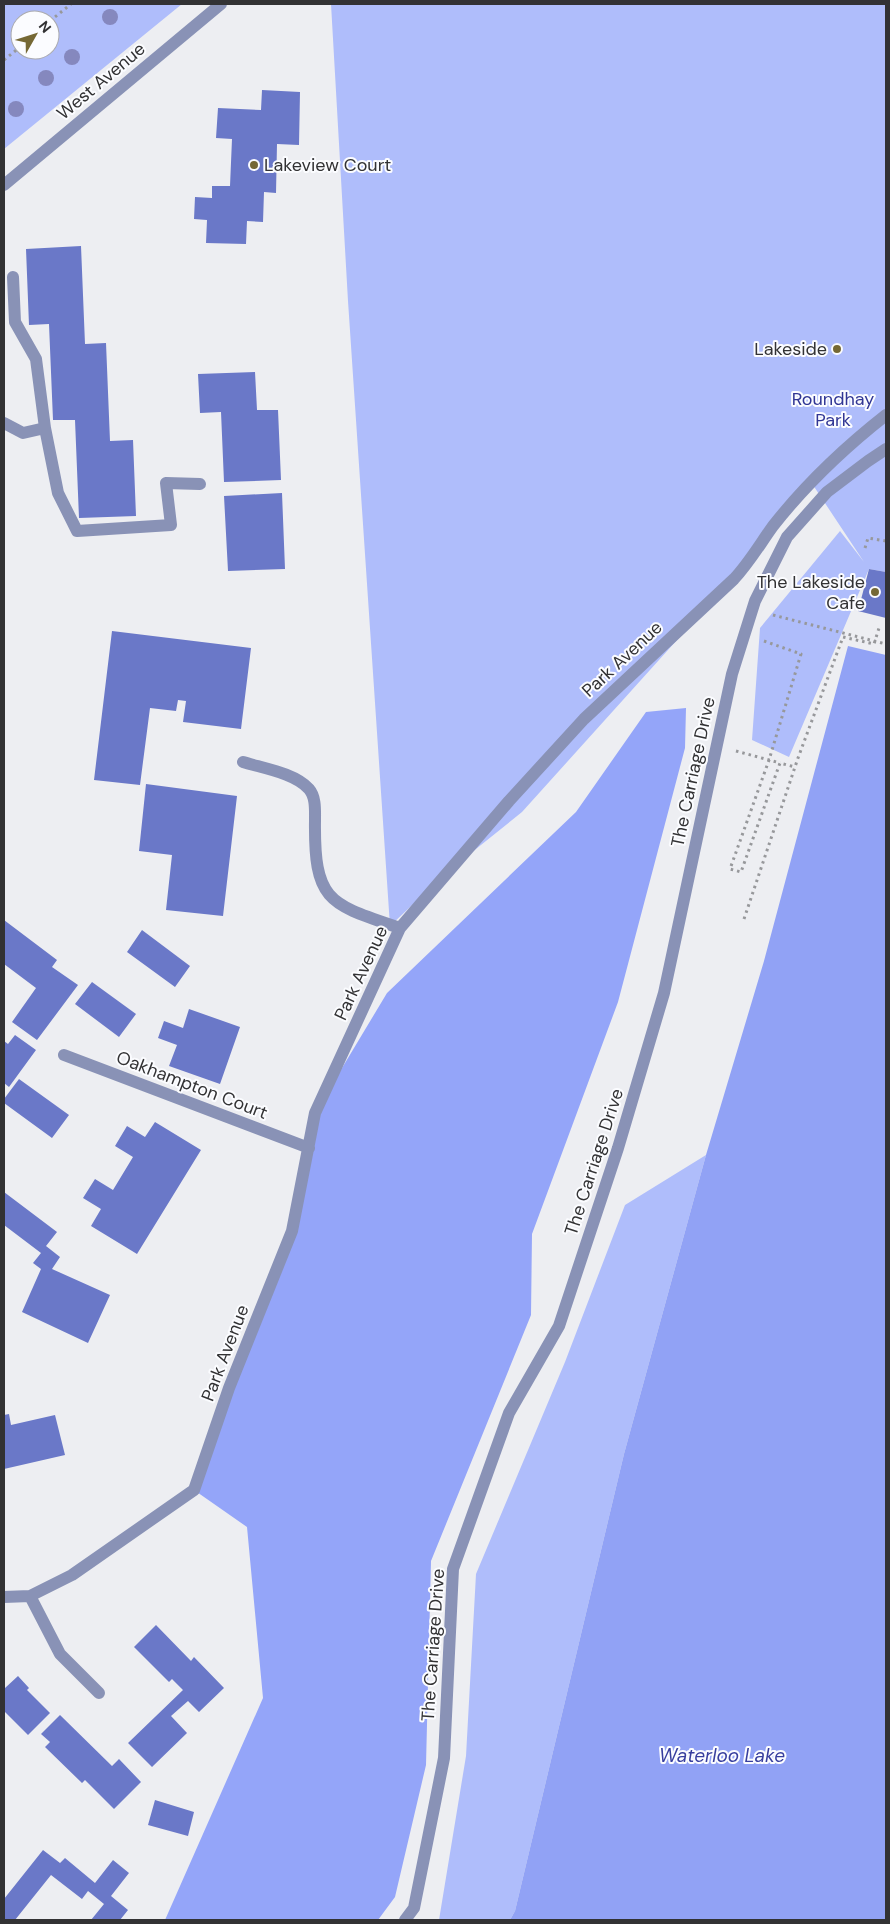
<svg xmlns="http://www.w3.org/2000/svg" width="890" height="1924" viewBox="0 0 890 1924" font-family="'DM Sans',sans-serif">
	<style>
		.green { fill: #afbdfb; fill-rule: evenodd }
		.forest { fill: #94a5f9 }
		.water { fill: #91a2f5 }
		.building { fill: #6a78c8 }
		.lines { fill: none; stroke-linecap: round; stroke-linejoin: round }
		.path { stroke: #97989b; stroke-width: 3; stroke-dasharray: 2.5 4; stroke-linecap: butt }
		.minor { stroke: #8992b6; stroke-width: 12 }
		.tree { fill: #8588be }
		.poi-dot { fill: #756835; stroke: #fbfcff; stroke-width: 2 }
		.labels { text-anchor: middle; stroke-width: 4; stroke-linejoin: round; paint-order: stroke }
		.street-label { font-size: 18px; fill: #323234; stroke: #fbfcff }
		.poi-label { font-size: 18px; fill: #323234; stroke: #fbfcff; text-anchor: end }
		.park-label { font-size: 18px; fill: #303594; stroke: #fbfcff }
		.water-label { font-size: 19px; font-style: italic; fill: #373e9e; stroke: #fbfcff }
	</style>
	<rect width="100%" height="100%" fill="#edeef2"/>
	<path class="green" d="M4,4h178l-178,145zM20,20h30v30h-30z
		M331,4h555v568l-17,-3 -80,188 -37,-17 8,-112 80,-97 24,31 -53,-80 -134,158 -155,172 -76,61 -56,53 -42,-625z
		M706,1155l-82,299 -109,457 -5,9h-71l27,-164 10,-182 89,-212 60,-157z"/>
	<path class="forest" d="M686,708l-1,40 -67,254 -86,232 -1,81 -100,246 -5,204 -31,132 -17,23h-213l98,-222 -16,-171 -53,-37 98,-259 23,-118 72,-120 189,-181 70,-100z"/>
	<path class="water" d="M848,646l38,9v1265h-376l5,-9 109,-457 82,-299 58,-194z"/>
	<path class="building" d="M262,90l38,2 -1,53 -22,-1 -1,49 -12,-1 -1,30 -16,-1 -1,23 -40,-1 1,-23 -13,-1 1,-22 17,1v-12h18l2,-47 -16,-1 2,-30 43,2z
		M81,246l4,98 21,-1 4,98 23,-1 3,76 -57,2 -4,-98h-22l-4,-96 -20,1 -3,-76z
		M255,372l2,38h21l3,70 -57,2 -3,-70 -21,1 -2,-39z
		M282,493l3,76 -57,2 -4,-75z
		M869,569l17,3v46l-28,-7z
		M112,631l139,17 -10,81 -58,-7 3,-21 -8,-1 -2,11 -26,-3 -10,77 -46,-5z
		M146,784l91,12 -14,120 -57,-6 6,-55 -33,-4z
		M4,920l53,40 -5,7 26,18 -41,55 -25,-18 24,-34 -32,-24z
		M142,930l48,36 -15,21 -48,-35z
		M92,982l44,32 -17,23 -44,-33z
		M189,1009l51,18 -20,57 -51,-18 8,-21 -19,-7 6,-17 19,7z
		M15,1035l21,15 -27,37 -5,-4v-42l4,3z
		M19,1079l50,36 -17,23 -48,-35v-4z
		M155,1122l46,28 -64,104 -46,-28 10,-17 -18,-11 12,-19 18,11 20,-33 -18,-11 12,-20 18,11z
		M4,1192l53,40 -11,14 14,11 -8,12 58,26 -22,48 -66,-31 19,-43 -8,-6 8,-10 -37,-28z
		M9,1414l2,11 44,-10 10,40 -61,14v-54z
		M156,1625l35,36 3,-4 30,31 -25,24 -11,-11 -17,15 16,17 -35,34 -24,-24 55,-53 -11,-11 -3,3 -35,-35z
		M18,1676l11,12 -2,2 23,23 -22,22 -24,-24v-24l1,1z
		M60,1715l52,51 7,-7 22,23 -27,27 -29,-29 -3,3 -37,-36 5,-5 -9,-8z
		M155,1800l39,12 -6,24 -40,-11z
		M43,1850l17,13 5,-5 30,25 18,-23 16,13 -18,23 17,14 -8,10h-29l13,-16 -16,-13 -6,8 -31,-24 -36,45h-11v-21z"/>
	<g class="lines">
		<path class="path" d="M50,21l21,-17
			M4,60l16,-13
			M865,548l3,-10 18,3
			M773,615l113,29
			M764,641l37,13 -32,106 -39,109 11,3 39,-109 15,4
			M736,751l44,12
			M744,919l54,-161 45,-121 31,7 5,-16"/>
		<path class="minor" d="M4,185l217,-181
			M13,277l2,45 21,37 9,69 13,65 19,38 94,-6 -5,-42 34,1
			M4,423l19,10 22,-5
			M243,762c19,6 52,11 66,27 7,8 6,21 6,32 -1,81 14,83 85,107
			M64,1055l245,93
			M30,1596l30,58 39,39
			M4,1597l26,-1 42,-21 122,-85 35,-102 63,-157 23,-118 85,-185 109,-127 75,-82 150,-140c15,-16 26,-35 39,-53 33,-42 71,-78 113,-111
			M405,1920l9,-12 30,-150 9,-189 56,-156 50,-87 59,-178 46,-155 68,-319 23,-73 32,-64 40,-45 41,-31 18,-12"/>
	</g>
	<g class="tree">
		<circle cx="110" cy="17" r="8"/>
		<circle cx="72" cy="57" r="8"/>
		<circle cx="46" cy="78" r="8"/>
		<circle cx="16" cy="109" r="8"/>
	</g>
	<g class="poi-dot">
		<circle cx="254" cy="165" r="5"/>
		<circle cx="837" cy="349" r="5"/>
		<circle cx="875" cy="592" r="5"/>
	</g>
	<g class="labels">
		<g class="street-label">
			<text transform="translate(101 81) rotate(-40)" y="6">West Avenue</text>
			<text transform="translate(622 659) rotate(-43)" y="6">Park Avenue</text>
			<text transform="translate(693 772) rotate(-78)" y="6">The Carriage Drive</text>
			<text transform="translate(361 973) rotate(-65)" y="6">Park Avenue</text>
			<text transform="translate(192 1085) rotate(21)" y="6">Oakhampton Court</text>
			<text transform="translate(594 1162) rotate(-72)" y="6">The Carriage Drive</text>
			<text transform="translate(225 1353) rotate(-69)" y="6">Park Avenue</text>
			<text transform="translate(433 1645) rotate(-86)" y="6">The Carriage Drive</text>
		</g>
		<g class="poi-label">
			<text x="264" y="171" text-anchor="start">Lakeview Court</text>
			<text x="827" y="355">Lakeside</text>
			<text x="865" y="588">The Lakeside<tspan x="865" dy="21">Cafe</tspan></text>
		</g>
		<g class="park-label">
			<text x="833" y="405">Roundhay<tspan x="833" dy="21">Park</tspan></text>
		</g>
		<g class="water-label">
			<text x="722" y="1762">Waterloo Lake</text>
		</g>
	</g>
	<rect width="890" height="1924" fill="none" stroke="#323234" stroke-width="10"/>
	<g transform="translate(35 35) rotate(51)"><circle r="24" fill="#fbfcff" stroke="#ababae"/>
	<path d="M0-4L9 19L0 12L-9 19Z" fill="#756835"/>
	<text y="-8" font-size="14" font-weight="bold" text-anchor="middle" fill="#323234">N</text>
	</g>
</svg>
